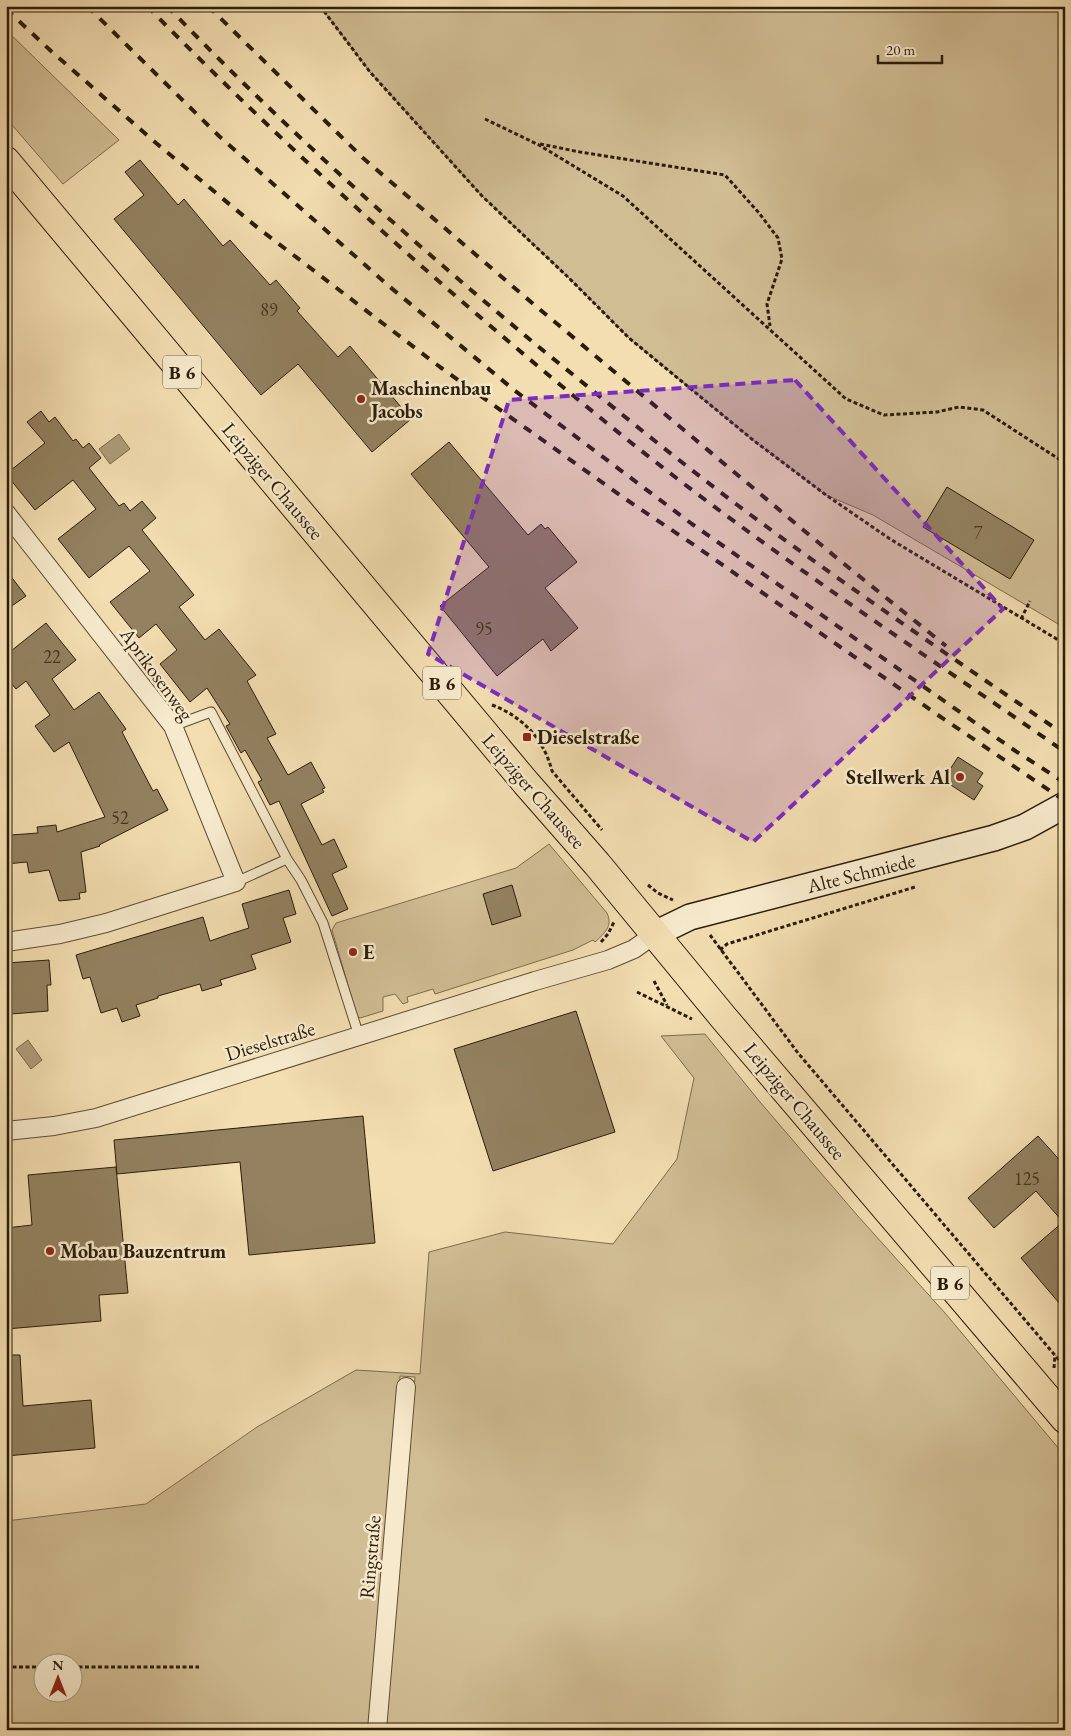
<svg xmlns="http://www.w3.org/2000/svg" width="1071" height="1736" viewBox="0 0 1071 1736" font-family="'EB Garamond',serif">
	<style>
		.green { fill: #d1bd94; stroke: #7e6c4e; fill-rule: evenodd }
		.water { fill: #af9c78; stroke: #7a694c }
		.building { fill: #938160; stroke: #2b1c09 }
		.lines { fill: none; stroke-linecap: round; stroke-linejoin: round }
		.lane-casing { stroke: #5d4c33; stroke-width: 11 }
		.street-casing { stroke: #5d4c33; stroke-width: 20 }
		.secondary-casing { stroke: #2b1c09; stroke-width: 28 }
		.primary-casing { stroke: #2b1c09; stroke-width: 30 }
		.path { stroke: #2b1c09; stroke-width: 3; stroke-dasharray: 4 2.5; stroke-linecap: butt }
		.lane { stroke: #f7eacc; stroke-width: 9 }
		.street { stroke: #f7eacc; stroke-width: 18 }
		.secondary { stroke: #f7eacc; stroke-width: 25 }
		.primary { stroke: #f3deb1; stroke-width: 28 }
		.rail { stroke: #2b1c09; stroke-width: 4; stroke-dasharray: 9 9; stroke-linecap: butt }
		.marked { fill: #7b2cbf; fill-opacity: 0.2; stroke: #7b2cbf; stroke-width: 4; stroke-dasharray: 10 6; stroke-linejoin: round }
		.poi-dot { fill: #8f2418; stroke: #f7eacc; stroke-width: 2 }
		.labels { text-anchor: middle; stroke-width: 5; stroke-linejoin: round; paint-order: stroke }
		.number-label { font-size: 18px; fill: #45351f }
		.shield { fill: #f7eacc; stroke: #685a44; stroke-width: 1 }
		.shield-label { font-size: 19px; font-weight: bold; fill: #2b1c09 }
		.poi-label { font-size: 20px; font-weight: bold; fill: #2b1c09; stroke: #f7eacc; text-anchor: start }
		.street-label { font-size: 20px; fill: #2b1c09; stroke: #f7eacc }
	</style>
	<rect width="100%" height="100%" fill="#f3deb1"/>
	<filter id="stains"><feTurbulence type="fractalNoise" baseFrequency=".004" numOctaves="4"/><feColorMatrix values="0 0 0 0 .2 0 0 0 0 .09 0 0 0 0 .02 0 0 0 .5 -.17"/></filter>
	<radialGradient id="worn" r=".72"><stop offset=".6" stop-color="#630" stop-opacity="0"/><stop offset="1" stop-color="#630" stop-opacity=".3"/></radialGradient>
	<path class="green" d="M320,6h745v622l-192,-113 -47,-20 -73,-55 -124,-102 -60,-60 -87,-82 -112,-124z
		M6,30l113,110 -56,44 -57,-66z
		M549,844l58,69c6,13 -2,20 -12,29l-2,-2 -20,10 -138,44 -2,-5 -26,8 1,5 -5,2 -8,-10 -12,3v14l-23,7 -3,-2 -25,-86 4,-7 180,-55z
		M705,1034l55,68 97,113 88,98 120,143v274h-680l30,-353 -15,-1 -31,354h-363v-209l140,-17 111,-77 99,-57 64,4 9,-122 76,-20 108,12 64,-85 17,-81 -33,-42zM42,1664h30v30h-30z"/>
	<path class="water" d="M119,434l11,15 -20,15 -11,-15z
		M28,1040l14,20 -11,9 -15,-20z"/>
	<path class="building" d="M140,160l38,45 6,-6 39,47 7,-6 40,45 6,-5 24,28 -3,3 41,46 12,-11 61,73 -39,33 -74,-88 -37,31 -147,-176 30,-24 -19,-23z
		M41,411l8,11 6,-5 18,24 3,-2 7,9 6,-5 12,15 -12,10 30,38 5,-3 6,8 12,-10 14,17 -14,12 52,65 -15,12 26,33 14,-11 37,46 -9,6 29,53 -9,4 21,37 23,-13 14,26 -3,1 2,3 -23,12 21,41 12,-6 13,28 -15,7 16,35 -16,7 -53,-115 -9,4 -12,-23 4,-2 -17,-30 -4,3 -15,-27 4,-2 -23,-36 -17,14 -30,-38 17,-14 -21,-26 -17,14 -29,-36 40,-31 -21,-25 -40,32 -31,-39 38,-30 -23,-29 -38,30 -29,-36 39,-31 -18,-21z
		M449,442l79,93 13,-11 4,5 3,-2 29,35 -32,26 33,40 -27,23 -8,-12 -46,37 -57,-70 49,-39 -78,-93z
		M947,487l87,53 -24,39 -87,-52z
		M6,570l20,26 -20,14z
		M46,623l30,37 -24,19 22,31 25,-18 27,37 -4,3 31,59 4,-2 11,21 -69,35 1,1 -19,6 5,40 -7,1 1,6 -21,2 -10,-31 -20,3 -2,-11 -21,2v-26h5v-3l27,-2 -1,-6 19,-2 1,7 48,-15 -36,-75 -15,10 -19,-26 15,-11 -24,-34 -10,8 -10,-12v-22z
		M958,757l25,16 -6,9 6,4 -9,14 -31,-20z
		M512,885l9,31 -29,9 -9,-31z
		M289,890l7,24 -13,4 8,24 -40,13 5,14 -36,11 2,5 -20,6 -2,-7 -42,12v2l-22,7 4,11 -18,6 -5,-14 -16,5 -11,-36 -7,2 -7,-24 127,-38 7,24 20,-7 19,-6 -7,-24z
		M49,960l2,25h-4l1,26 -37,3 -1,-27 -4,1v-25z
		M576,1011l39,121 -122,39 -39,-122z
		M363,1116l12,127 -126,12 -9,-93 -123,12 -3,-34z
		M1038,1136l27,30v144l-44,-52 42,-36 -27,-31 -42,37 -26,-30z
		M116,1167l12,126 -29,2 2,26 -95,8v-101l26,-3 -4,-50z
		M6,1355h14l3,51 68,-6 4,48 -89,8z"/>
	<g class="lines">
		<g class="lane-casing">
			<path id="lane" d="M173,726l38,-14 76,147
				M236,882l51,-23 14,21 22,43 36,113"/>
		</g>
		<g class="street-casing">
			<path id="street" d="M6,513l167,213 63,156 -130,41 -46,11 -54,8
				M6,1131l48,-5 42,-8 439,-137 73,-21 26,-11 21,-15
				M377,1730l29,-343"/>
		</g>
		<g class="secondary-casing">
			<path id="secondary" d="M655,934l35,-17 304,-79 31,-11 40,-22"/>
		</g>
		<g class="primary-casing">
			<path id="primary" d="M6,161l520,622 71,81 126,153 342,402"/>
		</g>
		<path class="path" d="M320,6l50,66 112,124 87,82 60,60 124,102 73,55 64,44 175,105
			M485,119l54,26 84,51 223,203 38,16 53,-3 22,-5 24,3 82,53
			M540,144l40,8 145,23 34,38 19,25 4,21 -15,45 3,22
			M1021,619l9,-18
			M492,705c30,11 52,34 60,66l50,59
			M648,885l10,8 15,7
			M710,935l88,118 267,314
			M601,942l7,-8 6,-12
			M720,950l7,-6 188,-57
			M654,981l13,24
			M637,992l55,27
			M1054,1368l1,-13
			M6,1667h36
			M72,1667h127"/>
		<use href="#lane" class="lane"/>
		<use href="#street" class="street"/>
		<use href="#secondary" class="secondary"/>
		<use href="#primary" class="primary"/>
		<path class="rail" d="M87,6l132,130 171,151 124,103 178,134 322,226 51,33
			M147,6c150,153 310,296 477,431 141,113 293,212 441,315
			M167,6c118,123 246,237 378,346 63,51 126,103 191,152 107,80 218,155 329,231
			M208,6l155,152 168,144 307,257 108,87
			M6,9l45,42 105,92 102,85 182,139 184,131 70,47 241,168 130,88"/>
	</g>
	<path class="marked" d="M795,380l208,229 -250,233 -325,-188 81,-254z"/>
	<g class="poi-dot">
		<circle cx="361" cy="399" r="5"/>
		<rect x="522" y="732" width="10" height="10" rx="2.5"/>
		<circle cx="960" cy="777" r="5"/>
		<circle cx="353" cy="952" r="5"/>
		<circle cx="50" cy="1251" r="5"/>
	</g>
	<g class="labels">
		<g class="number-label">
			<text x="269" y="316">89</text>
			<text x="978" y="539">7</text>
			<text x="484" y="635">95</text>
			<text x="52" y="663">22</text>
			<text x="120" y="824">52</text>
			<text x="1027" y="1185">125</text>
		</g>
		<g class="shield">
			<rect x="163" y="355.5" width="38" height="33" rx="4"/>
			<rect x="423" y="666.5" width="38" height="33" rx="4"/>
			<rect x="931" y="1266.5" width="38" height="33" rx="4"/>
		</g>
		<g class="shield-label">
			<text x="182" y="379">B 6</text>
			<text x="442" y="690">B 6</text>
			<text x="950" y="1290">B 6</text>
		</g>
		<g class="poi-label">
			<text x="371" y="395">Maschinenbau<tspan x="371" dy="23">Jacobs</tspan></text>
			<text x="537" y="744">Dieselstraße</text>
			<text x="950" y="784" text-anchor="end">Stellwerk Al</text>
			<text x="363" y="959">E</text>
			<text x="60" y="1258">Mobau Bauzentrum</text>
		</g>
		<g class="street-label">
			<text transform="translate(273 481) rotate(50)" y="7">Leipziger Chaussee</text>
			<text transform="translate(157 674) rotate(54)" y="7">Aprikosenweg</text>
			<text transform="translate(534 791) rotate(49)" y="7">Leipziger Chaussee</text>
			<text transform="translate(861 873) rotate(-14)" y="7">Alte Schmiede</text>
			<text transform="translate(270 1041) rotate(-17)" y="7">Dieselstraße</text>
			<text transform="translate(795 1101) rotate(50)" y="7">Leipziger Chaussee</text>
			<text transform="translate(370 1557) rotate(-85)" y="7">Ringstraße</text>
		</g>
	</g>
	<rect width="1071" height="1736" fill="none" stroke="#f3deb1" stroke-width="25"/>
	<rect x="8" y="8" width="1056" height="1721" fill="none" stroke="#2b1c09" stroke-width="2.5"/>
	<rect x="12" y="12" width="1046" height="1711" fill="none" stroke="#2b1c09"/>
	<g transform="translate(58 1678)"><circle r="24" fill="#f7eacc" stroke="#a5987e"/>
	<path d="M0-4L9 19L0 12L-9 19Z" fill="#8f2418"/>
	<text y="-8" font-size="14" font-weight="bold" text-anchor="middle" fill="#2b1c09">N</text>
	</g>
	<path d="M878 55v8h64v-8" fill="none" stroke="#2b1c09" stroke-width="2.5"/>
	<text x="886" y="55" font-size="15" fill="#2b1c09" stroke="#f7eacc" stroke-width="4" paint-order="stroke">20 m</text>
	<rect width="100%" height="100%" filter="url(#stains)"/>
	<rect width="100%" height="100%" fill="url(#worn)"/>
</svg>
